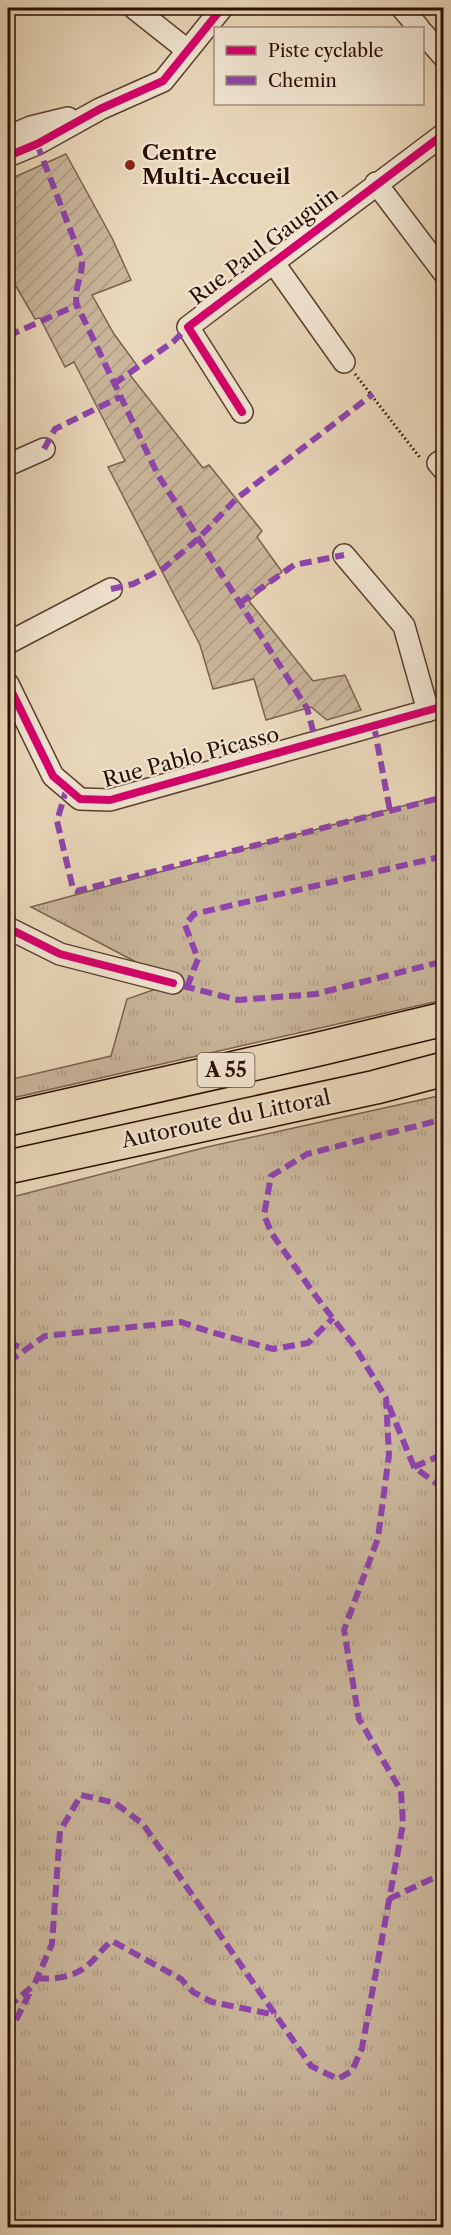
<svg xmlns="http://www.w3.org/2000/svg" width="451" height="2235" viewBox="0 0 451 2235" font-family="'Libre Caslon Text',serif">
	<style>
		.grass { fill: url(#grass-tufts); stroke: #7a624e; stroke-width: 1.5 }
		.garden { fill: url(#garden-furrows); stroke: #7a624e; stroke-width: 1.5 }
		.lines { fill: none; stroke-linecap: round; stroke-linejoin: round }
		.minor-casing { stroke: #5a402f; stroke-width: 24 }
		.motorway-casing { stroke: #2b0e01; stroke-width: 36 }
		.path { stroke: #2b0e01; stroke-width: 3; stroke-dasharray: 1.5 3; stroke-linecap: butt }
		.minor { stroke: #f1e5d2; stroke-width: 21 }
		.motorway { stroke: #e9d7b9; stroke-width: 33 }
		.quiet { stroke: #8e44ad; stroke-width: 6; stroke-dasharray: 12 6; stroke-linecap: butt }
		.cycleway-casing { stroke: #f1e5d2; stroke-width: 11 }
		.cycleway { stroke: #d6006c; stroke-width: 8 }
		.poi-dot { fill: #8f2418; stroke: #f1e5d2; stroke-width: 2 }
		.labels { text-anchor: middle; stroke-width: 4.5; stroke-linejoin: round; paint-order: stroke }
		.shield { fill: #f1e5d2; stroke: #664e40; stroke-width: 1.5 }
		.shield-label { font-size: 20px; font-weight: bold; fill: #2b0e01 }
		.poi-label { font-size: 21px; font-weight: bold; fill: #2b0e01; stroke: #f1e5d2; text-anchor: start }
		.street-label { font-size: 21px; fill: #2b0e01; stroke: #f1e5d2 }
	</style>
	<defs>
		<pattern id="grass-tufts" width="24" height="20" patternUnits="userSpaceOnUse" patternTransform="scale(1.5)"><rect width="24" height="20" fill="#c9b59a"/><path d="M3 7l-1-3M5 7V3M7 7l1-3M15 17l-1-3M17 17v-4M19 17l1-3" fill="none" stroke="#ad9a83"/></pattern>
		<pattern id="garden-furrows" width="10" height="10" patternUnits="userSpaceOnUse" patternTransform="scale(1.5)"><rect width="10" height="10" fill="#c9b59a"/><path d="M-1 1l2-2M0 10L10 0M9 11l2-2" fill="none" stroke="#ad9a83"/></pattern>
	</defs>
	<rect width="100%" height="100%" fill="#e9d7b9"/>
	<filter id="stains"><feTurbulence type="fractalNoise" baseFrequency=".00333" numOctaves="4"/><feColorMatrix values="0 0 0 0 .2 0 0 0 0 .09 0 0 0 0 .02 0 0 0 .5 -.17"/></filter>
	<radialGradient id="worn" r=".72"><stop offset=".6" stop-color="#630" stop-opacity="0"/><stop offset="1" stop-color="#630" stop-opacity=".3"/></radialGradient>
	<path class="grass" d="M443,795v205l-435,99v-19l103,-24 16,-57 29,-10 3,-15 -128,-67z
		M443,1095v1132h-435v-1029l199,-51z"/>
	<path class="garden" d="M66,154l46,84 19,42 -39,15 22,39 25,34 -9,7 73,93 6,-3 53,66 -5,6 25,35 -33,29 64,80 32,-6 16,35 -34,10 -16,-13 -45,13 -12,-41 -41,10 -13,-44 -92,-178 17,-6 -51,-99 -9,5 -25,-49 -5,1 -22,-38 -5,2v-103z"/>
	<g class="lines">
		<g class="minor-casing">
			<path id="minor" d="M134,8l53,42
				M402,8l17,20
				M422,32l22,25
				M8,137l23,-10 37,-9
				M8,156l29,-12 63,-35 63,-28 59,-73
				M376,183l68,90
				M273,262l71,100
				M242,412l-54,-85 256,-193
				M444,459l-6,4 6,7
				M8,465l36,-16
				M344,555l60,71 24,85
				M8,643l103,-54
				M8,684l45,92 27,23 30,1 334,-94
				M8,928l52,26 113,29"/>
		</g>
		<g class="motorway-casing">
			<path id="motorway" d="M8,1119l311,-70 125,-30
				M8,1167l368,-80 68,-18"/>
		</g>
		<path class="path" d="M355,374l66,85"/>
		<use href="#minor" class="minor"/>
		<use href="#motorway" class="motorway"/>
		<path class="quiet" d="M37,144l45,116c1,16 -9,29 -5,45l81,170 149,233 9,34
			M8,336l69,-31
			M114,384l60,-43 14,-14
			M44,449l11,-20 65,-32
			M111,589l22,-5 31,-16 35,-30 37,-39 137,-105
			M240,603l54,-38 50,-10
			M374,726l16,85
			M67,787l-10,34 16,68 4,2 367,-94
			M183,986l55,14 78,-6 128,-33
			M187,987l11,-28 -13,-34 9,-11 250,-58
			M8,1342l16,7
			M8,1362l37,-26 136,-14 30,10 62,17 35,-6 25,-25
			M389,1406l25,61 30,22
			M414,1467l30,-13
			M389,1899l55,-26
			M37,1978c17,2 38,-1 51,-13 9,-7 14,-17 24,-24l69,38 12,13 19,10 64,13
			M8,2007l26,-22 18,-41 8,-113 21,-36 34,8 28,21 168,242 27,13 14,-8 10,-23 41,-224 -2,-33 -42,-72 -15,-89 34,-92 11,-83 -3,-57 -31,-51 -40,-52 -43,-61 -8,-19 7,-39 36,-22 137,-35
			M8,2036l23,-46"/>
		<g class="cycleway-casing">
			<path id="cycleway" d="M8,156l29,-12 63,-35 63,-28 59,-73
				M242,412l-54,-85 256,-193
				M8,684l45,92 27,23 30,1 334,-94
				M8,928l52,26 113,29"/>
		</g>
		<use href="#cycleway" class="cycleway"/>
	</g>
	<circle class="poi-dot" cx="130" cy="165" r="6"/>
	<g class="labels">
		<rect class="shield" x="197.5" y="1053" width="57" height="34" rx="4.5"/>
		<g class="shield-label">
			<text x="226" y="1077">A 55</text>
		</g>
		<g class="poi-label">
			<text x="142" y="160">Centre<tspan x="142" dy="24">Multi-Accueil</tspan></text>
		</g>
		<g class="street-label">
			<text transform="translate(264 246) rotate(-37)" y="7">Rue Paul Gauguin</text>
			<text transform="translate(191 757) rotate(-15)" y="7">Rue Pablo Picasso</text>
			<text transform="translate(226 1119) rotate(-12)" y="7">Autoroute du Littoral</text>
		</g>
	</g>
	<rect width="451" height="2235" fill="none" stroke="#e9d7b9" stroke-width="30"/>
	<rect x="9" y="9" width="433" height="2217" fill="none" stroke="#2b0e01" stroke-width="3"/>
	<rect x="15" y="15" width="421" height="2205" fill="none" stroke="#2b0e01" stroke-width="1.5"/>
	<rect x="214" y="27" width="210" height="78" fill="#f1e5d2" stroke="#a28f7e" stroke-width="1.5"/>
	<rect x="226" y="46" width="30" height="9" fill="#d6006c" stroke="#a28f7e" stroke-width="1.5"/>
	<text x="268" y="57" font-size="18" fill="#2b0e01">Piste cyclable</text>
	<rect x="226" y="76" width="30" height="9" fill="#8e44ad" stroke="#a28f7e" stroke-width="1.5"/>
	<text x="268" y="87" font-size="18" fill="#2b0e01">Chemin</text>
	<rect width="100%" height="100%" filter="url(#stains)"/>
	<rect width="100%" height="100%" fill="url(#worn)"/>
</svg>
